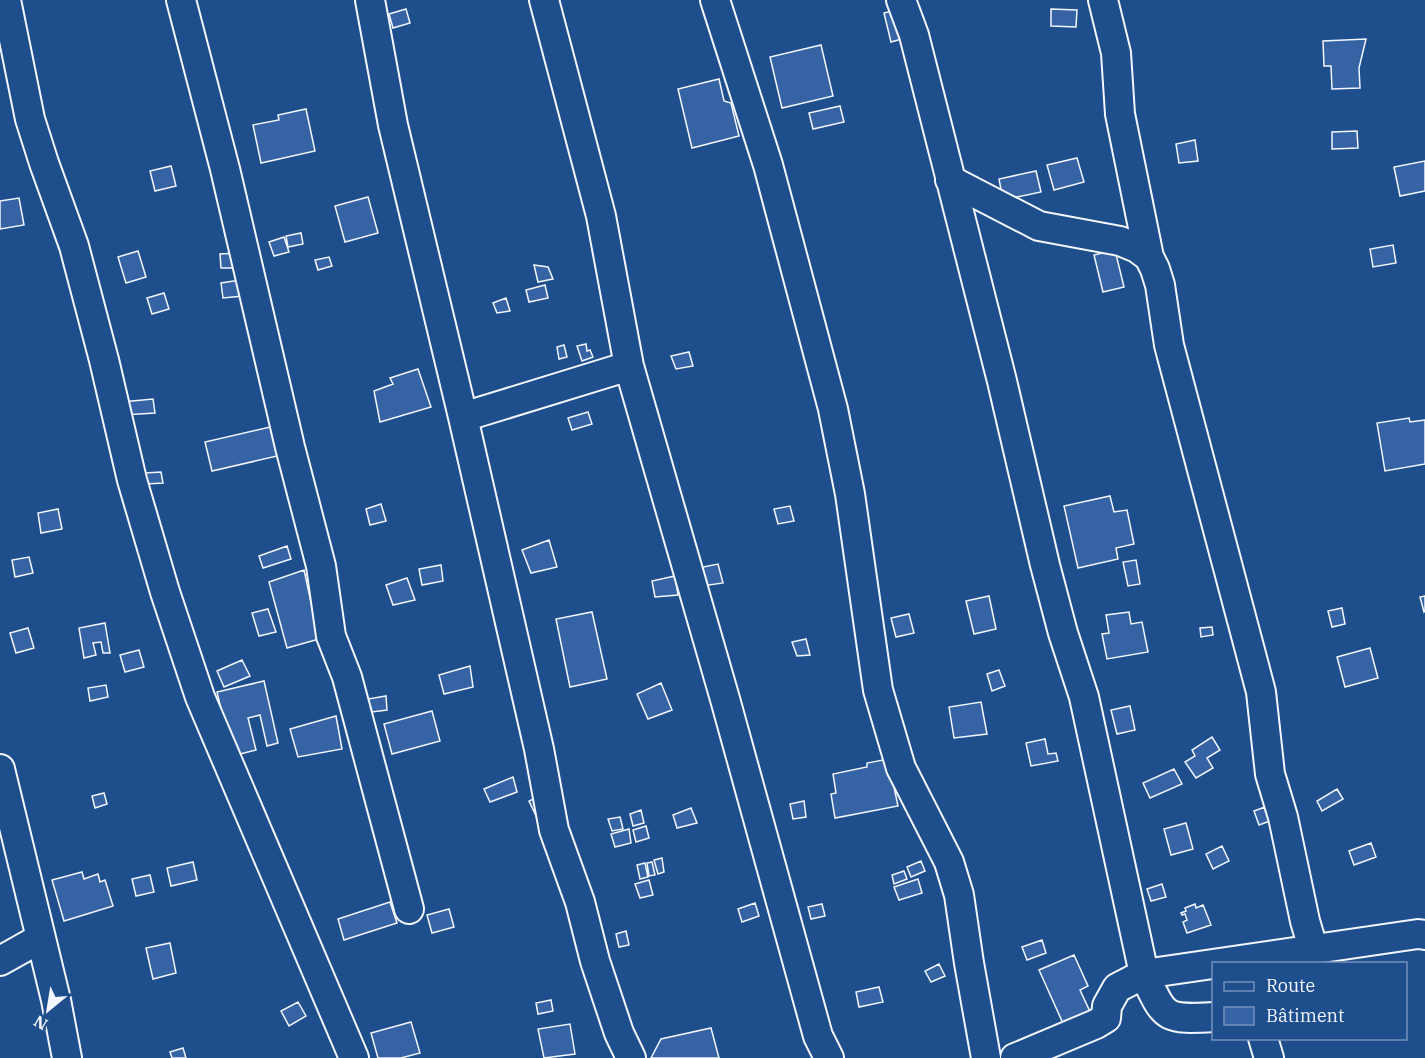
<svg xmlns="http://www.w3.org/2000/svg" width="1425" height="1058" viewBox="0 0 1425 1058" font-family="'IBM Plex Serif',serif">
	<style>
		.building { fill: #3563a3; stroke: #f2f6ff; stroke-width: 1.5 }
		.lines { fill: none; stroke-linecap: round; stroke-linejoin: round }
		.minor-casing { stroke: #f2f6ff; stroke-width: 32 }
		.minor { stroke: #1f4e8c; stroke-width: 28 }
	</style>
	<rect width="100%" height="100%" fill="#1f4e8c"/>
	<path class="building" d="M406,9l4,14 -17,5 -4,-14z
		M900,9l9,28 -18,5 -7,-29z
		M1051,9l26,1 -1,17 -25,-1z
		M1366,39l-7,29 1,20 -28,1 -1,-23h-7l-1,-25z
		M821,45l12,51 -51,12 -12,-51z
		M719,79l5,22 7,2 8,33 -47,12 -14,-59z
		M840,106l4,16 -31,7 -4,-16z
		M306,109l9,42 -54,12 -8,-38 26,-5 -1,-5z
		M1357,131l1,17 -26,1v-17z
		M1195,140l3,21 -19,2 -3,-19z
		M1077,158l7,24 -30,8 -7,-25z
		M1425,161v30l-25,5 -6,-29z
		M171,166l5,20 -21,5 -5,-20z
		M1036,171l5,21 -38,8 -4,-21z
		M368,197l10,36 -33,9 -10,-36z
		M19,198l5,27 -24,4v-28z
		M301,233l2,11 -15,3 -2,-11z
		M284,237l5,15 -15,4 -5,-14z
		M1393,245l3,18 -23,4 -3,-18z
		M1115,250l9,37 -21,5 -9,-37z
		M138,251l8,26 -20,6 -8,-26z
		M238,253v15h-17l-1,-14z
		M329,257l3,9 -14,4 -3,-10z
		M534,265l14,2 5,12 -15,3z
		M240,280l3,16 -20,2 -2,-15z
		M545,285l3,13 -19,4 -3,-12z
		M164,293l5,16 -17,5 -5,-16z
		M506,298l4,13 -13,2 -4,-10z
		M586,344l1,7 3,-1 3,7 -11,4 -5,-15z
		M564,345l3,12 -8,2 -2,-12z
		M689,352l4,14 -17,3 -5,-13z
		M418,369l13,38 -51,15 -6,-31 19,-7 -3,-6z
		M153,399l2,14 -32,2 -1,-13z
		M588,412l4,12 -20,6 -4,-12z
		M1409,418l1,4 15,-2v44l-40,7 -8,-48z
		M279,425l7,29 -74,17 -7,-29z
		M161,472l2,11 -17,1 -1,-11z
		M1110,496l4,16 13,-2 7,34 -18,4 2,11 -40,9 -14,-62z
		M381,504l5,17 -16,4 -4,-16z
		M790,506l4,15 -16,3 -4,-15z
		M58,509l4,20 -21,4 -3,-20z
		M549,540l8,27 -26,6 -9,-23z
		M287,546l4,13 -28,9 -4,-12z
		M29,557l4,16 -18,4 -3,-17z
		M1136,560l4,24 -12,2 -5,-24z
		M718,564l5,19 -21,3 -4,-18z
		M441,565l2,16 -21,4 -3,-16z
		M304,570l15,69 -32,9 -18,-66z
		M675,576l3,19 -23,2 -3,-16z
		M407,578l8,22 -22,5 -7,-20z
		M989,596l7,33 -22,5 -8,-33z
		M1425,596v15l-1,1 -4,-15z
		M1342,608l3,16 -13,3 -4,-16z
		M268,609l8,23 -17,4 -7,-23z
		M592,612l15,67 -37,8 -14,-68z
		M1129,612l2,12 11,-2 6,30 -41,7 -5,-25 7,-1 -3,-18z
		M909,614l5,19 -18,4 -5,-19z
		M105,623l5,30h-7l-2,-11 -8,1 3,12 -12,3 -5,-30z
		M1212,627l1,8 -12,2 -1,-9z
		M28,628l6,20 -18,5 -6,-20z
		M806,639l4,16 -13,1 -5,-14z
		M1370,648l8,30 -33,9 -8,-30z
		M139,650l5,17 -19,5 -5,-17z
		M242,660l8,16 -26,11 -7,-16z
		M470,666l3,21 -29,7 -5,-19z
		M999,670l6,16 -13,5 -5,-17z
		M264,681l14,62 -11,3 -7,-31 -12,3 8,32 -24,6 -15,-64z
		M661,683l11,27 -24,9 -11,-25z
		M106,685l2,12 -18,4 -2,-13z
		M386,696l1,14 -15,2 -4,-13z
		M981,702l6,32 -33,4 -5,-31z
		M1130,706l5,24 -18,4 -6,-24z
		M432,711l8,30 -48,13 -8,-30z
		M336,716l6,33 -44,8 -8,-28z
		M1212,737l8,13 -13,8 6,10 -17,10 -11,-16 10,-6 -3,-6z
		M1045,739l3,15 8,-1 2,8 -27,5 -5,-23z
		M888,759l10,47 -63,12 -4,-24 5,-1 -3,-19 34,-7v-4z
		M1174,769l8,15 -32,14 -7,-15z
		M513,777l4,15 -27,10 -6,-13z
		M1337,789l6,10 -21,12 -5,-10z
		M104,793l3,11 -12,4 -3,-12z
		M542,795l-3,27 -10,-21z
		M804,801l2,16 -13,2 -3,-15z
		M1265,807l5,14 -11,4 -5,-14z
		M691,808l6,15 -20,5 -4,-13z
		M641,810l3,13 -11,3 -3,-12z
		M620,817l3,12 -11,2 -4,-12z
		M1186,823l7,26 -22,6 -7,-26z
		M646,826l3,12 -13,4 -3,-12z
		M629,829l2,14 -16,4 -4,-13z
		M1371,843l5,14 -22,8 -5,-14z
		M1222,846l7,15 -16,8 -7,-15z
		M662,858l2,14 -6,2 -4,-14z
		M921,861l4,10 -14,6 -4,-10z
		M193,862l4,18 -26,6 -4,-18z
		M652,862l3,13 -6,1 -2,-13z
		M645,863l3,14 -8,2 -3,-14z
		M904,871l3,8 -13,5 -2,-9z
		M82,872l2,7 14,-5 2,8 5,-2 8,26 -49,15 -12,-41z
		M150,875l4,17 -18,4 -4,-17z
		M918,879l4,14 -23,7 -5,-13z
		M649,880l4,15 -13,3 -5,-14z
		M1162,884l4,13 -15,4 -4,-12z
		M390,902l7,21 -53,17 -6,-21z
		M755,903l4,13 -17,6 -4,-13z
		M822,904l3,12 -14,3 -3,-12z
		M1195,904l1,4 7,-3 8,20 -24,8 -4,-11 4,-2 -2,-6 -3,1 -1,-2 5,-2 -1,-3z
		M449,909l5,18 -22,6 -5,-18z
		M626,931l3,14 -10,2 -3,-13z
		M1042,940l4,13 -19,7 -5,-13z
		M170,943l6,30 -23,6 -7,-31z
		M1074,955l14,31 -8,4 13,28 -27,12 -27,-60z
		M939,964l6,12 -14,6 -6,-11z
		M879,987l4,15 -24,5 -3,-15z
		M551,1000l2,11 -15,3 -2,-11z
		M298,1002l8,14 -17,10 -8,-15z
		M411,1022l9,31 -19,5h-23l-7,-25z
		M570,1024l5,30 -31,4 -6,-29z
		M711,1028l8,30h-68l10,-19z
		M183,1048l3,10h-14l-2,-6z"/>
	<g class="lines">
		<g class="minor-casing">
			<path id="minor" d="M6,0l24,119 14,44 30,83 30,114 28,120 33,112 35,105 154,361
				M181,0l44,169 65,278 31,119 10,70 16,41 62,232
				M370,0l23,125 70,292 76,332 15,81 26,72 15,59 24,72 12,25
				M544,0l57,216 28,150 96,333 93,337 11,22
				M715,0l53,165 65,244 17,85 28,196 23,78 48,94 10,33 10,68 17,95
				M901,0l13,35 88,346 43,184 18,68 21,64 60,277c21,44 19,46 70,43
				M1103,0l13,53 4,61 29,143
				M950,180l89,46 81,15 17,7 12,9 6,12 5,16 9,60 92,347 9,82 13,43 22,104 8,27
				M463,417l166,-51
				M0,769l56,231 11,58
				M0,961l41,-23
				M1263,1038l6,20
				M1015,1058l81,-34 10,-6 1,-12 10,-18 27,-14 274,-40 7,1"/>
		</g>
		<use href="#minor" class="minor"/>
	</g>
	<rect x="1212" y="962" width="195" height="78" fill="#1f4e8c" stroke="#7391ba" stroke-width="1.5"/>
	<rect x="1224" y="982" width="30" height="9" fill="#1f4e8c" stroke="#7391ba" stroke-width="1.5"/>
	<text x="1266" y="992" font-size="18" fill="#f2f6ff">Route</text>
	<rect x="1224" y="1007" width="30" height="18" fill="#3563a3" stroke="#7391ba" stroke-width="1.5"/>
	<text x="1266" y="1022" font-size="18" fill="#f2f6ff">Bâtiment</text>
	<g transform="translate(48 1010) rotate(210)" stroke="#1f4e8c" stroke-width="4.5" paint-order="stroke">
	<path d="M0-4.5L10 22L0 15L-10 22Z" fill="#f2f6ff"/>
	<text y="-9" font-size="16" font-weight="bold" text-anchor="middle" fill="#f2f6ff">N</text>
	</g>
</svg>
